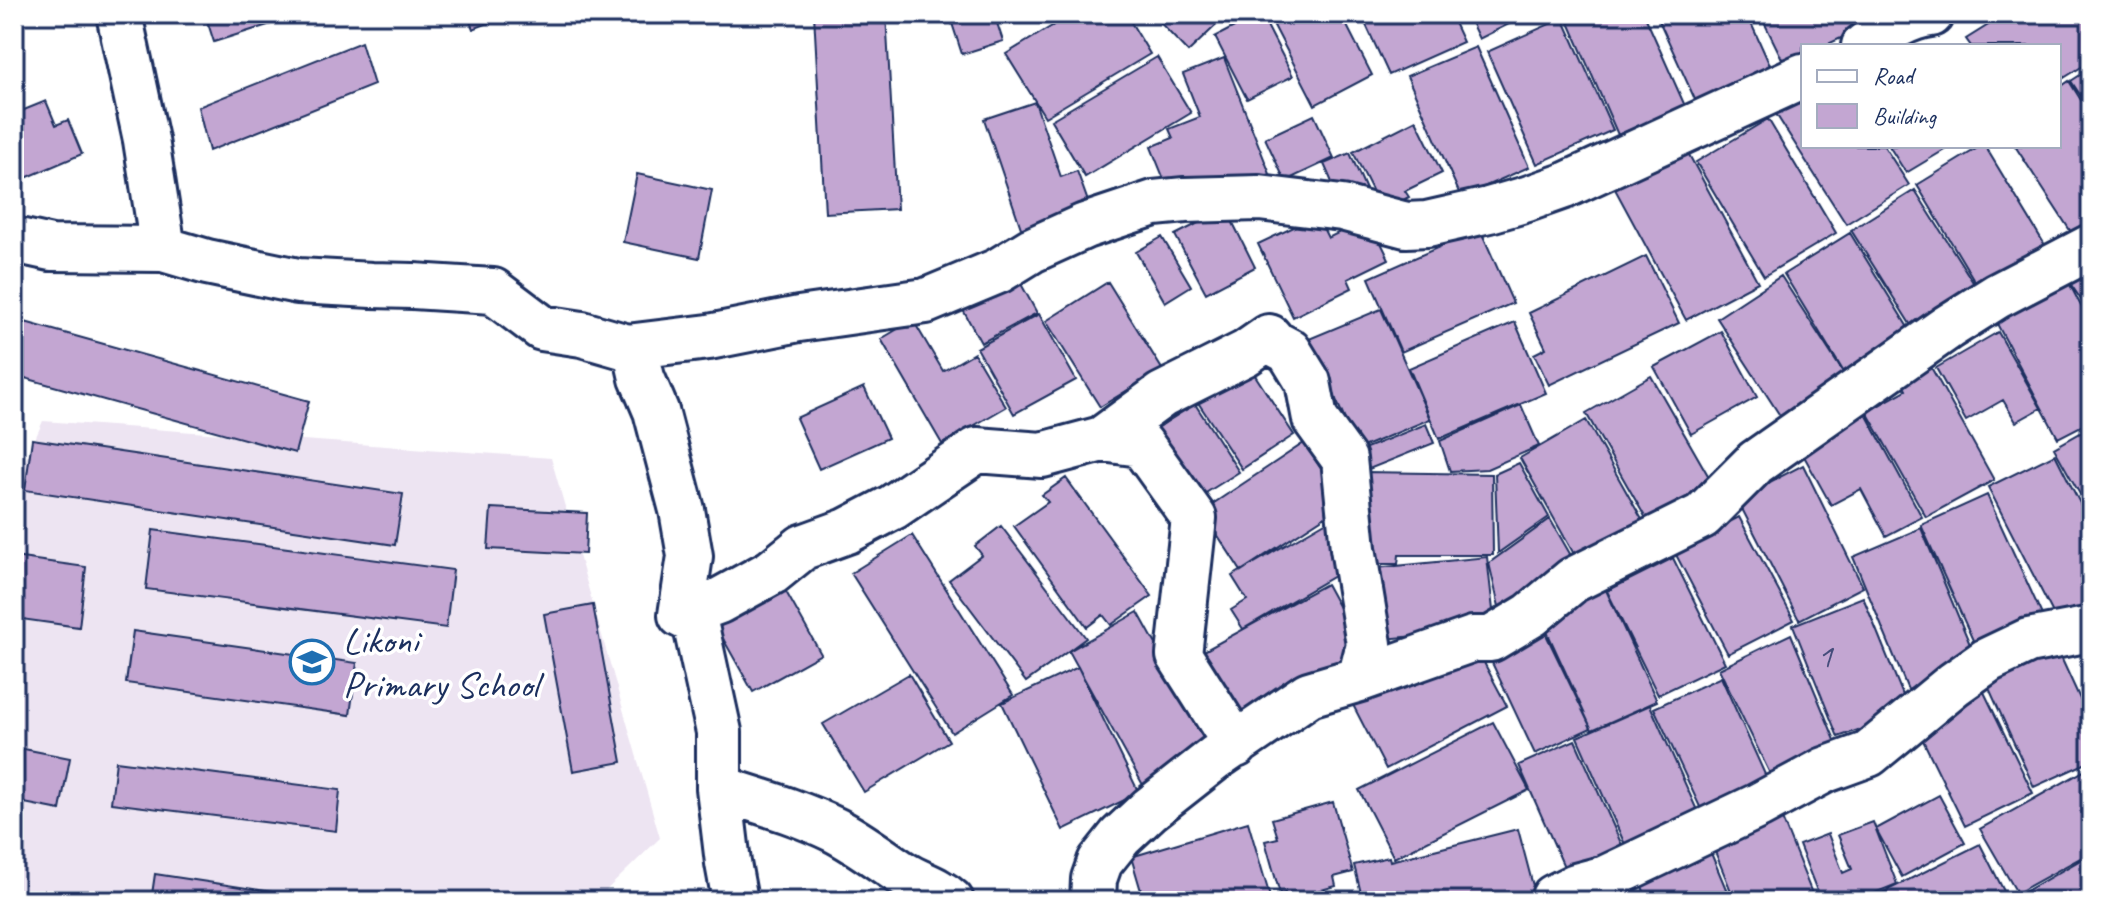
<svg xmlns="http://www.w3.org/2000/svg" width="2105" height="915" viewBox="0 0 2105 915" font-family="Caveat,sans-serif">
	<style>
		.built { fill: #ede4f2 }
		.building { fill: #c3a6d2; stroke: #1b2f5e; stroke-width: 2 }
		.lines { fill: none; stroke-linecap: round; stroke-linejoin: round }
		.street-casing { stroke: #1b2f5e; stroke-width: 50 }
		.street { stroke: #fff; stroke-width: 44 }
		.labels { text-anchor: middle; stroke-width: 7; stroke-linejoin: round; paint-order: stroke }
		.number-label { font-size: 34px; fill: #454d7b }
		.poi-label { font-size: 38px; fill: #1b2f5e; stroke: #fff; text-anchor: start }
	</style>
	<rect width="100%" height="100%" fill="#fff"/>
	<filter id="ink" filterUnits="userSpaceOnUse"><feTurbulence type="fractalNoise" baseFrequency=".0125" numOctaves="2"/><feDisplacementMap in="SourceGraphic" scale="16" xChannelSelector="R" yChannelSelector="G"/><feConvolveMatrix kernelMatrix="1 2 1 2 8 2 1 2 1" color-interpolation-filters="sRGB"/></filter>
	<g filter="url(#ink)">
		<path class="built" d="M43,421l508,37 109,380 -65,63h-560l-21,-9v-406z"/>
		<path class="building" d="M205,14h62l4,10 -57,18z
			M467,14h45l-39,15z
			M814,14h72l11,195 -72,4z
			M949,14h45l9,27 -41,13z
			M1072,14h54l24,40 -105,63 -39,-63z
			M1152,14h76l-40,38z
			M1259,14h2l32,62 -46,23 -32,-62z
			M1268,14h73l31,61 -57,30z
			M1361,14h89l13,28 -74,33z
			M1467,14h62l-50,25z
			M1577,14h67l41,92 -67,29 -51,-117z
			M1656,14h91l25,56 -75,34z
			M1760,14h87l9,17 -32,15h-21v10l-18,9z
			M2006,14h85v47l-32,20v-35h-88l-5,-7z
			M1563,18l50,112 -76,34 -50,-112z
			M361,42l13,43 -165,66 -11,-44z
			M1476,47l53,120 -68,30 -54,-121z
			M1157,57l34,56 -106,64 -34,-57z
			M1224,58l46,116 -43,17 -55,8 -21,-52 22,-9 -4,-9 31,-12 -17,-43z
			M2091,68v43l-20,-30z
			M2069,81l22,35v111l-16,11 -60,-92h44v-58z
			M1803,97v49h81l25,39 -63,39 -70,-110z
			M46,101l10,24 12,-5 14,34 -68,29v-69z
			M1035,102l26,75 16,-6 14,39 -68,24 -39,-115z
			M1314,115l20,43 -49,23 -20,-43z
			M1768,119l68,114 -72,43 -68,-114z
			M1416,120l26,53 -37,18 4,6 -27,13 -29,-58z
			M1681,140l77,142 -72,38 -77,-142z
			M1889,146h62l-45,27z
			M1981,146h4l66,109 -68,40 -66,-110z
			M1350,153l17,39 -26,11 -17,-39z
			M637,174l75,16 -13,68 -76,-16z
			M1915,190l66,105 -64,40 -66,-105z
			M1226,209l29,58 -49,26 -31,-58z
			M1317,216l11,22 41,-20 20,41 -41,20 4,9 -59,29 -35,-73z
			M1480,229l33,74 -112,49 -32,-74z
			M1850,233l62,101 -67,40 -61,-100z
			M1162,237l29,49 -26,16 -29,-50z
			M1646,256l33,67 -130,62 -15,-31 12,-6 -17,-35z
			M2091,258v56l-26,-38z
			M1014,271l23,42 -56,30 -23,-42z
			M1781,276l65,101 -58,51 -71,-110z
			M1108,282l54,87 -62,38 -54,-86z
			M2069,283l22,42v96l-33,17 -62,-116z
			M1381,309l49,110 -72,30 -49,-110z
			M1039,314l37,66 -62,34 -37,-66z
			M14,319l295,82 -14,52 -281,-78z
			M913,320l30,51 31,-18 32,54 -64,37 -61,-105z
			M1515,322l31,71 -107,46 -30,-71z
			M1721,331l36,66 -66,37 -37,-67z
			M1998,332l43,76 -25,14 -13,-22 -37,21 -30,-53z
			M1927,360l67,120 -68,37 -59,-105 39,-22 -7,-14z
			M1249,366l45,69 -52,34 -45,-68z
			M1651,376l62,108 -65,38 -62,-109z
			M864,387l24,51 -69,31 -23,-51z
			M1195,404l44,68 -46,29 -44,-68z
			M1521,405l18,41 -52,23 -37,2 -10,-30z
			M1866,414l56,103 -36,19 -25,-47 -30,16 -31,-56z
			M1586,420l59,105 -66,38 -59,-105z
			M1426,424l8,19 -65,26 -8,-19z
			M2091,427v87l-37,-66z
			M32,439l371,55 -8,51 -370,-55z
			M1304,443l40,61 -103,67 -39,-60z
			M2055,454l36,71v82l-33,16 -70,-136z
			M1519,463l30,54 -51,36 -3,-79z
			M1803,465l60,122 -64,33 -62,-121z
			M1364,472l128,2 1,81h-94l-1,9h-34z
			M1066,478l86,118 -41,29 -8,-10 -16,12 -73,-101 34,-24 -6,-7z
			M1987,495l60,131 -67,30 -59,-131z
			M491,508l96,5 -2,41 -97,-5z
			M1739,517l55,103 -66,34 -54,-103z
			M1550,519l27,47 -74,58 -14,-61z
			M1327,521l26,44 -110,64 -12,-19 16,-10 -15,-24z
			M1001,526l85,112 -60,44 -77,-102 33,-25 -7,-9z
			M1921,528l56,133 -69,29 -55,-133z
			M153,530l300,40 -7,58 -300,-39z
			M912,535l101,160 -61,38 -101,-160z
			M14,557l72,10 -7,60 -65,-9z
			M1487,557l8,71 -120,12 -9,-71z
			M1673,558l52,105 -67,32 -51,-104z
			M1600,577l57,124 -65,29 -54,-118z
			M1326,584l35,64 -132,73 -36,-64z
			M785,590l36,64 -68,38 -36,-64z
			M1863,597l46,113 -47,29 -4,-9 -20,7 -45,-112z
			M593,605l29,157 -49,9 -29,-157z
			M1138,612l75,135 -70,38 -74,-134z
			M1540,622l51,106 -56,26 -50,-106z
			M133,631l224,32 -7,52 -224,-32z
			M1791,634l49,118 -66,30 -55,-113z
			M1473,642l34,64 -121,63 -33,-64z
			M2054,642l37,81v38l-57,26 -51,-112z
			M1078,667l61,126 -76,37 -61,-127z
			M909,674l40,67 -85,51 -41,-68z
			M1721,677l51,113 -66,30 -52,-112z
			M1983,690l50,103 -68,33 -51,-104z
			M1650,705l54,121 -73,32 -54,-121z
			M1493,722l36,68 -135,68 -35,-68z
			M1575,740l54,121 -57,24 -53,-120z
			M14,747l56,11 -10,52 -46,-9z
			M116,761l224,29 -4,41 -225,-28z
			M2091,767v85l-74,41 -37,-64z
			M1939,795l26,48 -63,34 -26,-48z
			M1333,802l20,70 -19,5 2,9 -49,13 -2,-6 -5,1 -15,-53 13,-3 -6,-19z
			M1779,811l36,90h-80l-25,-62z
			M1248,822l22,75 -13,4h-113l-13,-44z
			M1873,822l24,62 -42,17h-34l-22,-56 29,-11 15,39 9,-4 -14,-34z
			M1518,829l19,72h-174l-9,-36 35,-8 1,4z
			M1706,841l25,60h-83l-13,-31z
			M1980,844l29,57h-143z
			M2091,854v47h-63l-5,-8z
			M155,874l171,26v1h-175z"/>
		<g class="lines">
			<g class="street-casing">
				<path id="street" d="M119,14l27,126 17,109
					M1864,46c21,-14 42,-29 67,-32
					M14,240l37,8 112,1 44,13 91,19 74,4 41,1 80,5 49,37 40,6 45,13 82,-10 90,-18 127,-18 72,-30 34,-21 53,-24 69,-23 31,-3 74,-2 83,10 64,17 21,-1 62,-14 38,-11 37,-13 239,-110
					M627,347l10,9 5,22 14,33 26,99 8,46 -9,59 14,7 24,110v56l9,75 7,38
					M1102,439l39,5 53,74 -15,137 57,90
					M681,615l38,-14 53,-29 31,-25 44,-16 46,-24 84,-57 65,5 60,-16 60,-44 84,-42 23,-16 5,6 15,8 19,31 7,37 29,40 9,89 16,96 -9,35
					M719,788c40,13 79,24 116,42 25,13 45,29 68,44 16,10 34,14 48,27
					M1093,901l1,-22 6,-17 20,-25 30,-28 65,-51 94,-64 51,-15 113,-40h18l40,-24 42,-35 129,-64 54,-54 192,-135 49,-31 94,-49
					M1555,901l-1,-4 22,-11 30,-8 152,-72 67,-36 44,-16 85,-70 34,-24 40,-19 63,-12"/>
			</g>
			<use href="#street" class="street"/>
		</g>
	</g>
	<defs>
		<g id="school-ring" transform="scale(2.3)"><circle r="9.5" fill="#fff" stroke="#1f6fb2" stroke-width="1.5"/><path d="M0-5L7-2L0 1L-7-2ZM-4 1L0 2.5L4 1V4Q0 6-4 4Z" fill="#1f6fb2"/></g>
	</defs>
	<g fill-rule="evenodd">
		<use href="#school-ring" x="312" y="662"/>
	</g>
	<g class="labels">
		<g class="number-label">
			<text x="1825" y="667">1</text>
		</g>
		<g class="poi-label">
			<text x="343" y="653">Likoni<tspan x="343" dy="44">Primary School</tspan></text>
		</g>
	</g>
	<rect width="2105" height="915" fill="none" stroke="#fff" stroke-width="48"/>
	<rect x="24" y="24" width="2057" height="867" fill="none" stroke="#1b2f5e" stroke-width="3" filter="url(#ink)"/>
	<rect x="1801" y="44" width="260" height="104" fill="#ffffff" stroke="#a4acbf" stroke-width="2"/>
	<rect x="1817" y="70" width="40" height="12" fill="#ffffff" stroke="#a4acbf" stroke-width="2"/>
	<text x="1873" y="84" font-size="24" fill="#1b2f5e">Road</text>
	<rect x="1817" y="104" width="40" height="24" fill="#c3a6d2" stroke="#a4acbf" stroke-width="2"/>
	<text x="1873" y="124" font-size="24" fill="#1b2f5e">Building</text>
</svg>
